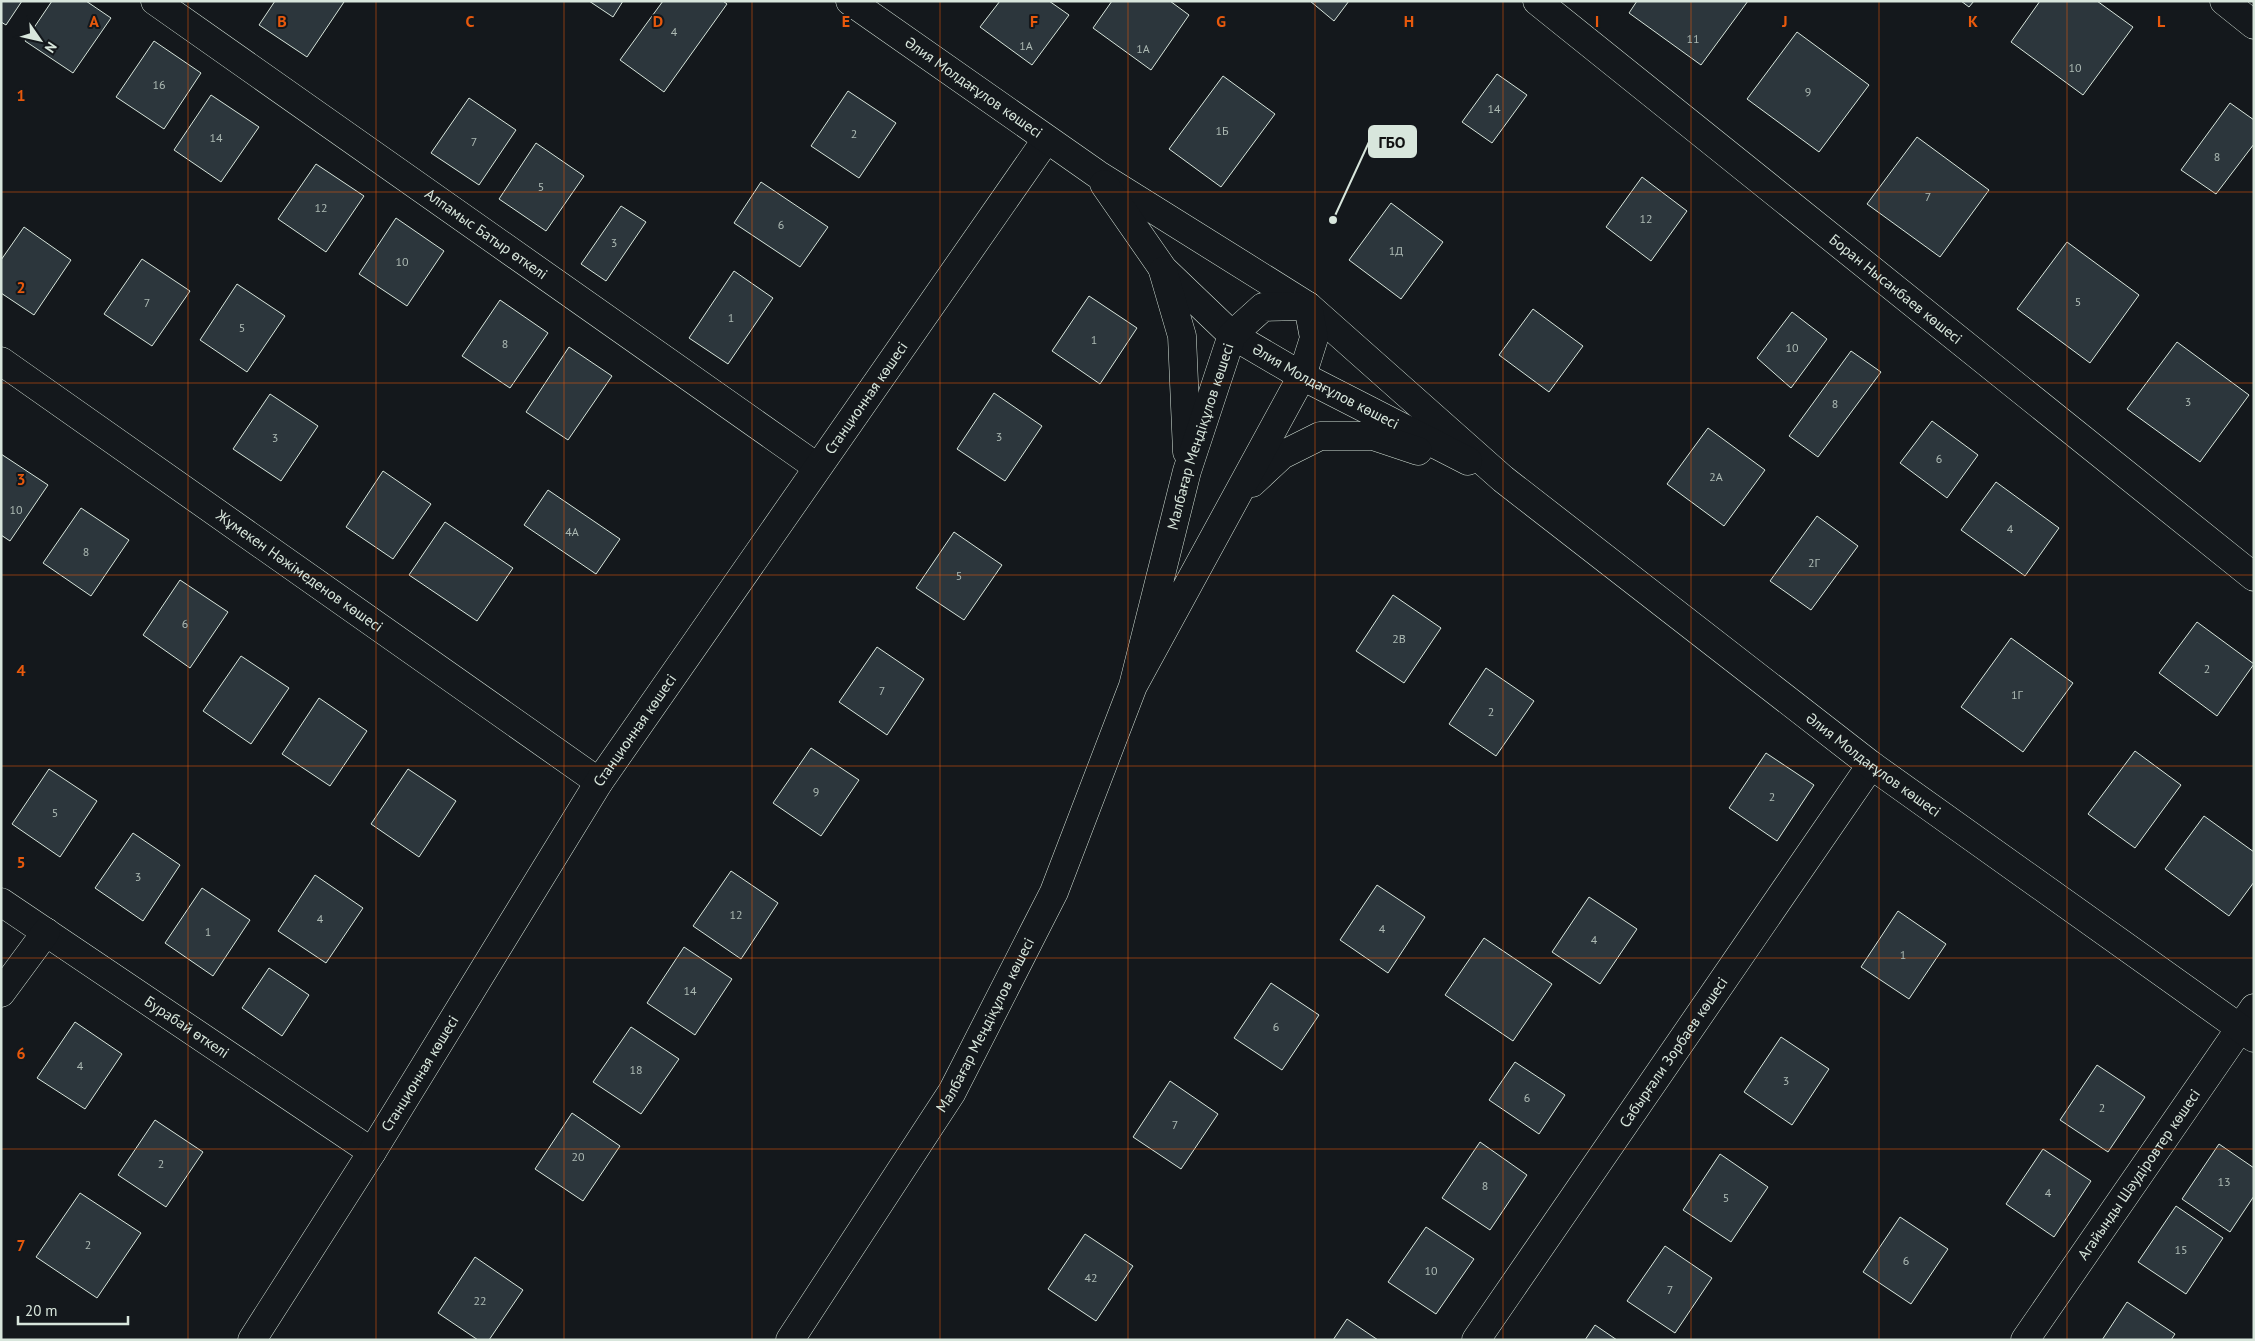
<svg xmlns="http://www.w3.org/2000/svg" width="2255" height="1341" viewBox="0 0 2255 1341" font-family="'PT Sans',sans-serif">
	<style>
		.building { fill: #2c363c; stroke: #d8e6dc }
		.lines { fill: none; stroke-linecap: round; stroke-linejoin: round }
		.minor-casing { stroke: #d8e6dc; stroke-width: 29 }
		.major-casing { stroke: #d8e6dc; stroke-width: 29 }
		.minor { stroke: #14181c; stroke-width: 28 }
		.major { stroke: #14181c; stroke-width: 28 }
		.grid { fill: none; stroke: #e8590c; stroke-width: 1; stroke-opacity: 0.55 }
		.labels { text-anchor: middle; stroke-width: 4; stroke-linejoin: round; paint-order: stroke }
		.number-label { font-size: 12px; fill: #adbab4 }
		.street-label { font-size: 15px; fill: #d8e6dc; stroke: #14181c }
		.grid-label { font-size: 16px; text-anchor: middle; font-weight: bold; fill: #e8590c; stroke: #14181c; stroke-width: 4; stroke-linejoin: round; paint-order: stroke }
		.leader { fill: none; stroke: #d8e6dc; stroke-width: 2 }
		.callout-dot { fill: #d8e6dc; stroke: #14181c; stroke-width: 2 }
		.callout { fill: #d8e6dc; stroke: #d8e6dc; stroke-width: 2 }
		.callout-label { font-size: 16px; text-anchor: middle; font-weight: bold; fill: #111 }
	</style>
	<rect width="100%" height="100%" fill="#14181c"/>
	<path class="building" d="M1,1h21l-16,24 -5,-3z
		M52,1h34l25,17 -38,55 -48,-32z
		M275,1h68l1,1 -37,55 -48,-32z
		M589,1h34l-10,16z
		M663,1h60l4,3 -63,88 -44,-32z
		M1000,1h49l20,14 -37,50 -52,-38z
		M1112,1h58l19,14 -38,55 -58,-42z
		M1310,1h39l-15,20z
		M1637,1h111l-47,64 -72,-52z
		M1961,1h13l-5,6z
		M2040,1h57l36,26 -50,68 -72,-53z
		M1797,32l72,53 -50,67 -72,-53z
		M154,41l47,32 -37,56 -48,-32z
		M1497,74l30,21 -35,48 -30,-21z
		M1223,76l52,38 -54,73 -52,-38z
		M848,91l48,32 -37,55 -48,-32z
		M211,95l48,32 -38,55 -47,-32z
		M469,98l47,32 -37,55 -48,-32z
		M2230,103l24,17v24l-38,50 -35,-24z
		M1917,137l72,53 -49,67 -73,-53z
		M536,143l48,33 -38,55 -47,-32z
		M316,164l48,32 -38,56 -48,-33z
		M1642,177l45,34 -36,50 -45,-34z
		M761,182l67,45 -28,40 -66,-44z
		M1391,203l52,39 -42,57 -52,-39z
		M621,206l25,16 -40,59 -25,-17z
		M396,218l48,33 -37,55 -48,-32z
		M24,227l47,33 -37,55 -33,-22v-33z
		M2067,242l72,53 -49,68 -73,-54z
		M142,259l48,32 -38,55 -48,-32z
		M734,271l39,27 -45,66 -39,-26z
		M237,284l48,32 -38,56 -47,-32z
		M1089,296l48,32 -37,56 -48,-33z
		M500,300l48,33 -38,55 -48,-32z
		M1533,309l50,37 -34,46 -50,-37z
		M1792,312l35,27 -36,49 -34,-30z
		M2177,342l72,53 -49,67 -73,-53z
		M569,347l43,29 -44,64 -42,-28z
		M1851,351l30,21 -63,85 -29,-21z
		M994,393l48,33 -37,55 -48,-32z
		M270,394l48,32 -37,55 -48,-32z
		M1932,421l46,34 -31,43 -47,-35z
		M1708,428l57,42 -41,56 -57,-42z
		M1,454l47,31 -38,56 -9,-6z
		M383,471l48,33 -38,55 -47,-32z
		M1996,482l63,46 -34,48 -64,-46z
		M548,490l72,49 -24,35 -72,-49z
		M81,508l48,32 -38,56 -48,-33z
		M1817,516l41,30 -47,64 -41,-29z
		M445,522l68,46 -36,53 -68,-46z
		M954,532l48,33 -38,55 -48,-32z
		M180,580l48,32 -38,56 -47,-33z
		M1393,595l48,33 -37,55 -48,-32z
		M2197,622l57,42 -37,52 -58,-43z
		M2011,638l62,45 -50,69 -62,-45z
		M877,647l47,32 -37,56 -48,-33z
		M241,656l48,32 -38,56 -48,-33z
		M1486,668l48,33 -38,55 -47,-32z
		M319,698l48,33 -37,55 -48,-32z
		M811,748l48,32 -38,56 -48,-33z
		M2135,751l46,34 -46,63 -47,-34z
		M1766,753l48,32 -37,56 -48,-33z
		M49,769l48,32 -37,56 -48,-33z
		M408,769l48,32 -37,56 -48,-33z
		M2204,816l50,36v30l-25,34 -64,-47z
		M133,833l47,32 -37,56 -48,-33z
		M731,871l47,32 -37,56 -48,-33z
		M315,875l48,33 -37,55 -48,-32z
		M1377,885l48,32 -37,56 -48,-33z
		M202,888l48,32 -37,56 -48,-33z
		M1589,897l48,32 -37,55 -48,-32z
		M1898,911l48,33 -37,55 -48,-32z
		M1484,938l68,46 -39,57 -68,-46z
		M684,947l48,32 -37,56 -48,-32z
		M269,968l40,27 -27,41 -40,-28z
		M1271,983l48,32 -37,55 -48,-32z
		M75,1022l47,32 -37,55 -48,-31z
		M631,1027l48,32 -38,55 -48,-32z
		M1781,1037l48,32 -37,56 -48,-33z
		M1515,1062l50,33 -26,39 -50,-34z
		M2097,1065l48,32 -37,55 -48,-32z
		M1170,1081l48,33 -37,55 -48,-32z
		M572,1113l48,33 -37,55 -48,-32z
		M155,1120l48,32 -37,55 -48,-32z
		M1480,1142l47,33 -37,55 -48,-32z
		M2219,1144l35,24v28l-24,36 -48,-33z
		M2043,1149l48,32 -37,56 -48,-33z
		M1720,1154l48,33 -37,55 -48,-32z
		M80,1193l61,40 -44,65 -61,-41z
		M2176,1206l47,32 -37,56 -48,-32z
		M1900,1217l48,32 -37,55 -48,-32z
		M1426,1227l48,32 -38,55 -48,-32z
		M1085,1234l48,32 -37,55 -48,-32z
		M1665,1246l47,32 -37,55 -48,-32z
		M475,1257l48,33 -34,50h-11l-40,-27z
		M2127,1302l48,32 -4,6h-69z
		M1347,1319l31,21h-45z
		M1595,1325l22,15h-32z"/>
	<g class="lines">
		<g class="minor-casing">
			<g id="minor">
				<path id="s1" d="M155,1l662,466"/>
				<path id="s2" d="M1537,1l717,576"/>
				<path d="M2224,1l30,24"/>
				<path id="s3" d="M1,361l598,421"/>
				<path id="s4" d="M1,902l371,250"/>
				<path d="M1,993l45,-61"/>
				<path id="s5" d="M252,1340l120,-188 227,-370 447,-642"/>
				<path id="s6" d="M1476,1340l395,-575"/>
				<path id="s7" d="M2025,1340l229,-332"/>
			</g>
		</g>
		<g class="major-casing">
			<g id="major">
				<path id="s8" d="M850,1l247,173 211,132 195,173 368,286 383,273"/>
				<path id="s9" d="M1104,184l59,85 69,66 70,41 166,85"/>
				<path d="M1163,271l19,65 5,116"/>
				<path d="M1252,483l30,-28 38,-19h53l45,15"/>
				<path id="s10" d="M790,1340l162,-248 102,-200 79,-206 54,-215 45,-136 31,-28 45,-1 6,32 -12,38 -169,310"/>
			</g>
		</g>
		<use href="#minor" class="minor"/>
		<use href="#major" class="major"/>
	</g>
	<path class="grid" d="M188,1v1339M376,1v1339M564,1v1339M752,1v1339M940,1v1339M1128,1v1339M1315,1v1339M1503,1v1339M1691,1v1339M1879,1v1339M2067,1v1339M1,192h2253M1,383h2253M1,575h2253M1,766h2253M1,958h2253M1,1149h2253"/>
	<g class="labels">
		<g class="number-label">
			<text x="674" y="36">4</text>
			<text x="1693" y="43">11</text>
			<text x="1026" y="50">1А</text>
			<text x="1143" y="53">1А</text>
			<text x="2075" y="72">10</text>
			<text x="159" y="89">16</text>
			<text x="1808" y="96">9</text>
			<text x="1494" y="113">14</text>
			<text x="1222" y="135">1Б</text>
			<text x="854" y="138">2</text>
			<text x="216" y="142">14</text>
			<text x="474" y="146">7</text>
			<text x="2217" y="161">8</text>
			<text x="541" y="191">5</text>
			<text x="1928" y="201">7</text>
			<text x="321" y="212">12</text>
			<text x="1646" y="223">12</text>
			<text x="781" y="229">6</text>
			<text x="614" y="247">3</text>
			<text x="1396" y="255">1Д</text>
			<text x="402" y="266">10</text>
			<text x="2078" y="306">5</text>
			<text x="147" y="307">7</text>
			<text x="731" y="322">1</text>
			<text x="242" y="332">5</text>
			<text x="1094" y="344">1</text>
			<text x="505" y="348">8</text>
			<text x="1792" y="352">10</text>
			<text x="2188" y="406">3</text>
			<text x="1835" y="408">8</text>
			<text x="999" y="441">3</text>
			<text x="275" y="442">3</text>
			<text x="1939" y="463">6</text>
			<text x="1716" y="481">2А</text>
			<text x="16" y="514">10</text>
			<text x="2010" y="533">4</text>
			<text x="572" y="536">4А</text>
			<text x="86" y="556">8</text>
			<text x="1814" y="567">2Г</text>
			<text x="959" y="580">5</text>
			<text x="185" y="628">6</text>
			<text x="1399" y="643">2В</text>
			<text x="2207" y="673">2</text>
			<text x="882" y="695">7</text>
			<text x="2017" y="699">1Г</text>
			<text x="1491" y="716">2</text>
			<text x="816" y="796">9</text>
			<text x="1772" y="801">2</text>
			<text x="55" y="817">5</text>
			<text x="138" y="881">3</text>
			<text x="736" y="919">12</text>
			<text x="320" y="923">4</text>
			<text x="1382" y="933">4</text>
			<text x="208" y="936">1</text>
			<text x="1594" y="944">4</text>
			<text x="1903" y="959">1</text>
			<text x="690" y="995">14</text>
			<text x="1276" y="1031">6</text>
			<text x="80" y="1070">4</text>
			<text x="636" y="1074">18</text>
			<text x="1786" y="1085">3</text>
			<text x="1527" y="1102">6</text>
			<text x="2102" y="1112">2</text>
			<text x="1175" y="1129">7</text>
			<text x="578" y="1161">20</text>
			<text x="161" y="1168">2</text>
			<text x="2224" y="1186">13</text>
			<text x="1485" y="1190">8</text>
			<text x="2048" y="1197">4</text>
			<text x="1726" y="1202">5</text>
			<text x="88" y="1249">2</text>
			<text x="2181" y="1254">15</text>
			<text x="1906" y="1265">6</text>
			<text x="1431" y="1275">10</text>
			<text x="1091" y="1282">42</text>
			<text x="1670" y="1294">7</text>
			<text x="480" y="1305">22</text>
		</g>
		<g class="street-label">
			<text dy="5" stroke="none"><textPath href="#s8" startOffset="151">Әлия Молдағұлов көшесі</textPath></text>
			<text dy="5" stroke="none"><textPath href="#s1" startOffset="405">Алпамыс Батыр өткелі</textPath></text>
			<text dy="5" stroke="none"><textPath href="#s2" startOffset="460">Боран Нысанбаев көшесі</textPath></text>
			<text dy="5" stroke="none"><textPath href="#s9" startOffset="306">Әлия Молдағұлов көшесі</textPath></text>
			<text dy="5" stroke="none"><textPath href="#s5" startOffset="1125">Станционная көшесі</textPath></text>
			<text dy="5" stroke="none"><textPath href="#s10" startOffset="1000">Малбағар Меңдіқұлов көшесі</textPath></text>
			<text dy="5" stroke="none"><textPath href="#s3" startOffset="365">Жұмекен Нәжімеденов көшесі</textPath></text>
			<text dy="5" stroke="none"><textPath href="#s5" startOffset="720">Станционная көшесі</textPath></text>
			<text dy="5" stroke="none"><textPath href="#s8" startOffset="1279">Әлия Молдағұлов көшесі</textPath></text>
			<text dy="5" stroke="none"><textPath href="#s10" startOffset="371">Малбағар Меңдіқұлов көшесі</textPath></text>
			<text dy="5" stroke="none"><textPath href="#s4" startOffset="224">Бурабай өткелі</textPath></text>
			<text dy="5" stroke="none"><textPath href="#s6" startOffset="349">Сабырғали Зорбаев көшесі</textPath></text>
			<text dy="5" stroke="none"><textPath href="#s5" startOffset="315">Станционная көшесі</textPath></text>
			<text dy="5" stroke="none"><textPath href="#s7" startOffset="201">Агайынды Шәудіровтер көшесi</textPath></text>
		</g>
	</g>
	<g class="grid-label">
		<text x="94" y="27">A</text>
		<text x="282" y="27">B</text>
		<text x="470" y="27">C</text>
		<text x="658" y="27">D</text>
		<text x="846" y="27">E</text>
		<text x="1034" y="27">F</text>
		<text x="1221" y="27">G</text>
		<text x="1409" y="27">H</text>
		<text x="1597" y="27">I</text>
		<text x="1785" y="27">J</text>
		<text x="1973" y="27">K</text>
		<text x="2161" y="27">L</text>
		<text x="21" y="101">1</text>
		<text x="21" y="293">2</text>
		<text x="21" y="485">3</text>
		<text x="21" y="676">4</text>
		<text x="21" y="868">5</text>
		<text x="21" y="1059">6</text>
		<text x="21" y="1251">7</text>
	</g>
	<path class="leader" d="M1333 220L1369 142"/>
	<circle class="callout-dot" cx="1333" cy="220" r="5"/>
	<rect class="callout" x="1369" y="126" width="47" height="31" rx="5"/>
	<g class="callout-label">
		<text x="1392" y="148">ГБО</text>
	</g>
	<rect width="2255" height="1341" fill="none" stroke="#d8e6dc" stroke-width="5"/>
	<g transform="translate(40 40) rotate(124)" stroke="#14181c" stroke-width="4" paint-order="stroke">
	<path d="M0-4L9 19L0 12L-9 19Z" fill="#d8e6dc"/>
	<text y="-8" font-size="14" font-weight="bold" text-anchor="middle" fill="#d8e6dc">N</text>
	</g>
	<path d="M18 1316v8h110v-8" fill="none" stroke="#d8e6dc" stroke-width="2.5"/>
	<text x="25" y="1316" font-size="15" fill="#d8e6dc" stroke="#14181c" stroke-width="4" paint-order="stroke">20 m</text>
</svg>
